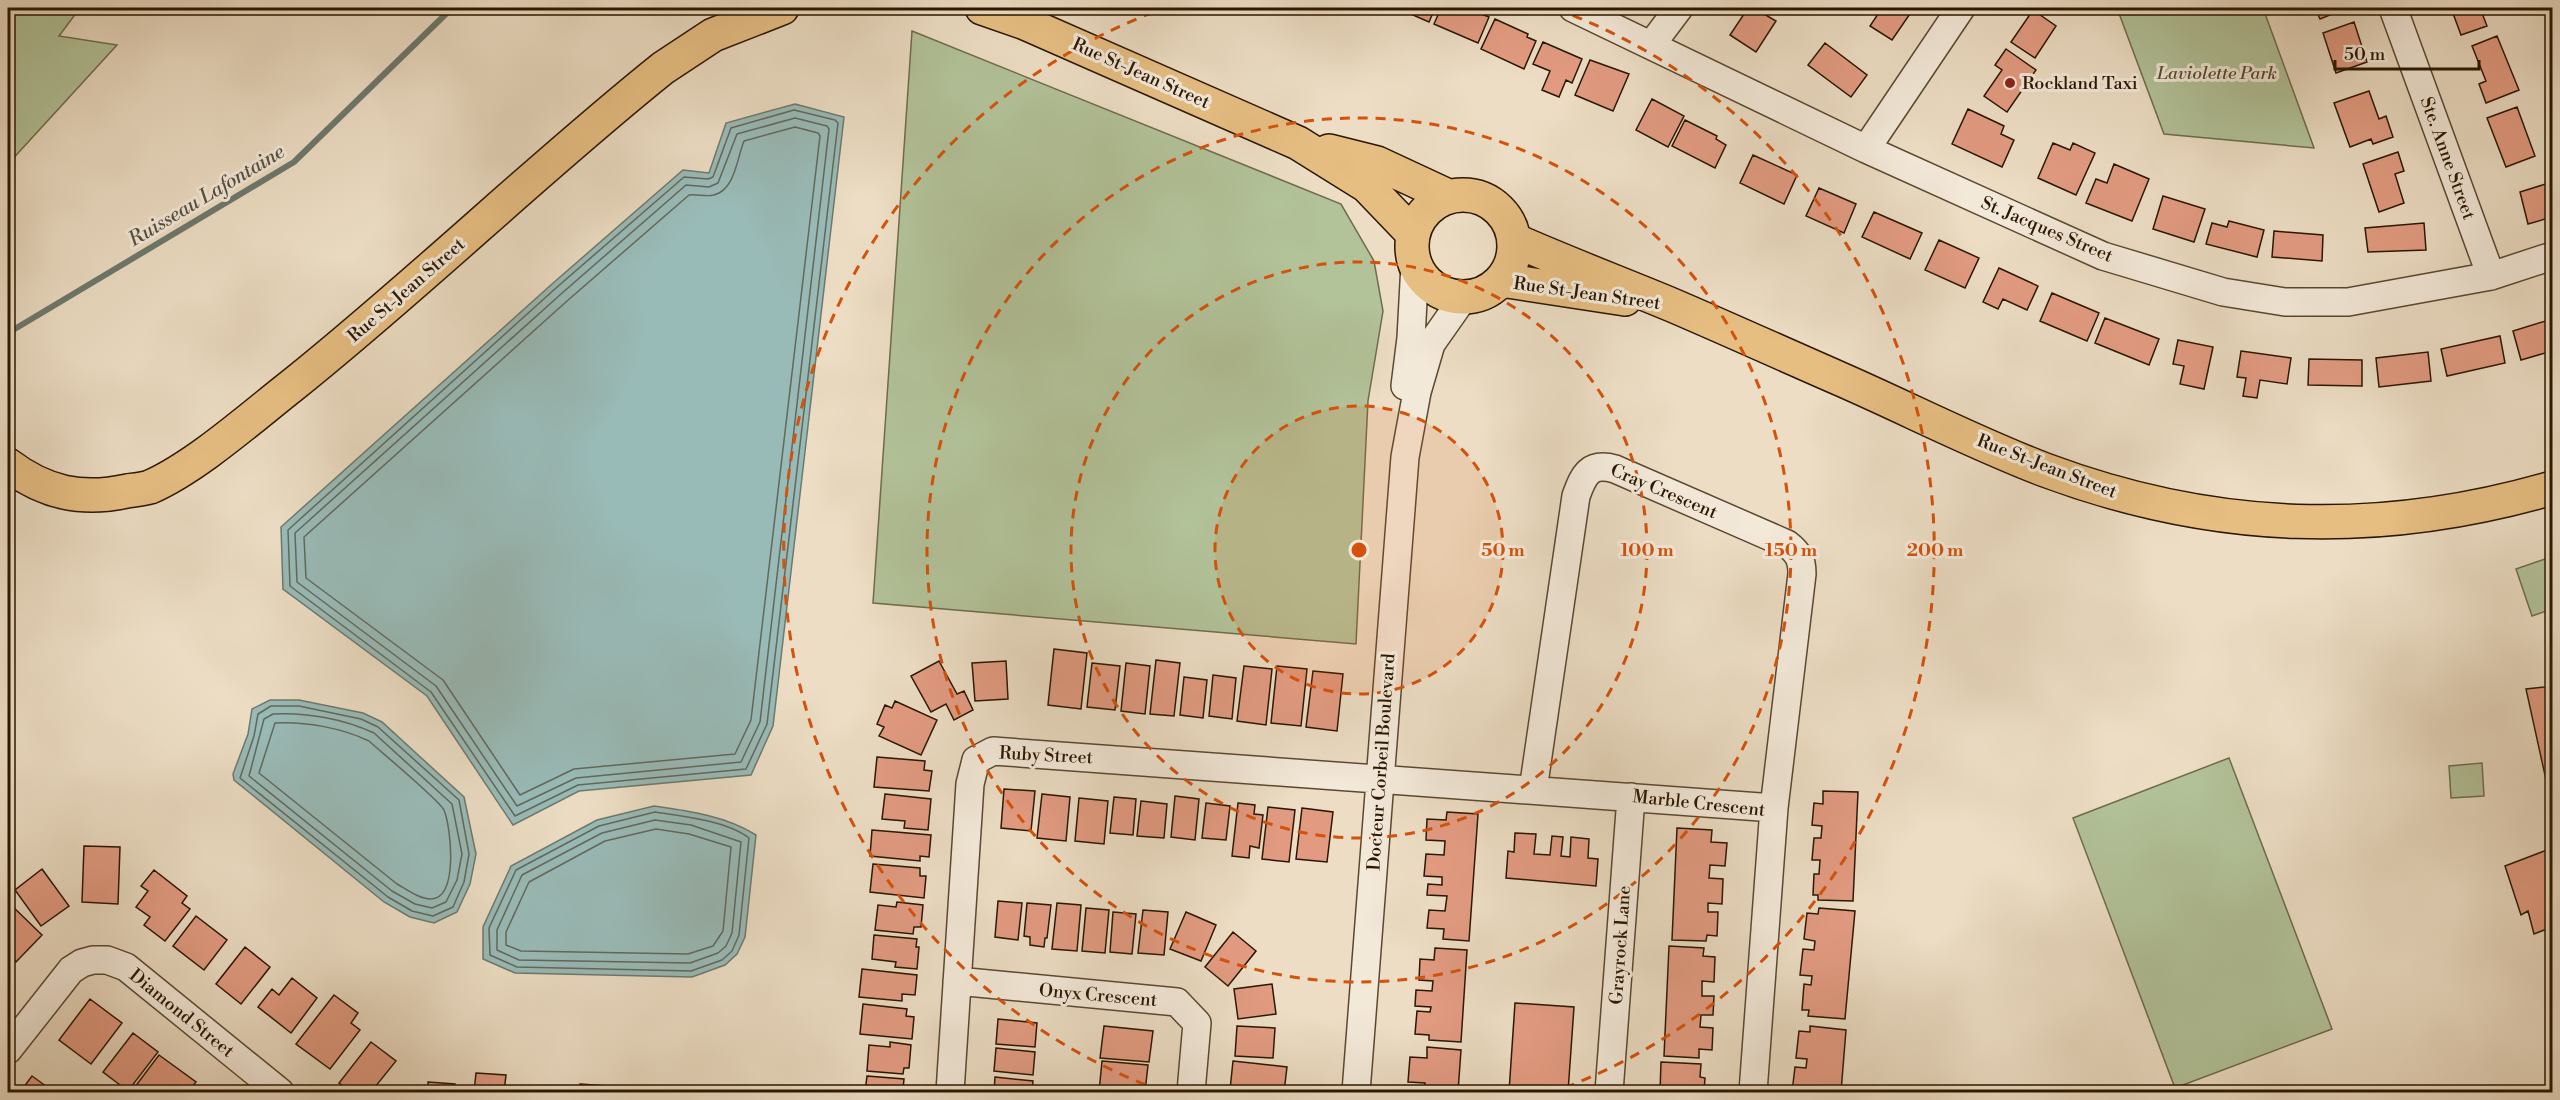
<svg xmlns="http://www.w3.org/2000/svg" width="2560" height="1100" viewBox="0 0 2560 1100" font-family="'Libre Bodoni',serif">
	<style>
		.green { fill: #b2c299; stroke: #6e6c4c; stroke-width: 1.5 }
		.water { fill: #99bbb8; stroke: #6d796e; stroke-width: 1.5 }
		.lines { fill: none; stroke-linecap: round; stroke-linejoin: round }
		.shore { stroke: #62685c; stroke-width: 1.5 }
		.stream { stroke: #6d796e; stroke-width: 6 }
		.building { fill: #e29b81; stroke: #2a1600; stroke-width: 1.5 }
		.minor-casing { stroke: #5a4831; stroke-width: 30 }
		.major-casing { stroke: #2a1600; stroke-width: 36 }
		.minor { stroke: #f3e9d9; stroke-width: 27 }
		.major { stroke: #e6be82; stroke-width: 33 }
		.ring { fill: none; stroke: #d5520b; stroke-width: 3; stroke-dasharray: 10 8 }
		.poi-dot { fill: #8f2418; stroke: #f3e9d9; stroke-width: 2 }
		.labels { text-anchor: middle; stroke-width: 6; stroke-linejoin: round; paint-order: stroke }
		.street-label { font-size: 18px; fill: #2a1600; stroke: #f3e9d9 }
		.park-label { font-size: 18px; font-style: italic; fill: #534a2e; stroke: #f3e9d9 }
		.poi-label { font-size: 18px; fill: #2a1600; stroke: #f3e9d9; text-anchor: start }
		.water-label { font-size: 20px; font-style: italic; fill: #515040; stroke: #f3e9d9 }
		.centre { fill: #d5520b; stroke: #f3e9d9; stroke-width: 3 }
		.ring-label { font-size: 18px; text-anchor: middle; font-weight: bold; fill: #d5520b; stroke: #f3e9d9; stroke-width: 6; stroke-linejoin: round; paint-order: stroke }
	</style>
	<rect width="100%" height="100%" fill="#ecddc4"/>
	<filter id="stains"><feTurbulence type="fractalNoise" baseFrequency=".00333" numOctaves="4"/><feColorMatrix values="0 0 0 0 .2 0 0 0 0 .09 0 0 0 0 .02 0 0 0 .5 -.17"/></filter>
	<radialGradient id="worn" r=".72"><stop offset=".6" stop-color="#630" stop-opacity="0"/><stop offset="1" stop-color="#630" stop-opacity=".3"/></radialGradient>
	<path class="green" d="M8,8h72l-21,28 58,9 -109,119z
		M2117,8h146l51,140 -150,-14z
		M912,31l429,173 33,57 9,50 -15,90 -12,243 -483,-41z
		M2545,559l7,22v28l-20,7 -16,-47z
		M2229,758l103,271 -157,59 -102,-270z
		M2482,763l2,33 -33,2 -2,-32z"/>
	<path class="water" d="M795,104l49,13 -71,609 -22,49 -172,16 -66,34 -86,-129 -144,-107 -2,-62 271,-243 131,-114 26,3 17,-50z
		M270,700h29l64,13 19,9 82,75 12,57 -6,30 -13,28 -23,11 -24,-6 -26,-15 -150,-122 -1,-6 15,-40 4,-25z
		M654,806c35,5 72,10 102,29l-11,102 -8,17 -12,11 -33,12 -177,-4 -32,-14v-32l28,-61 86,-46z"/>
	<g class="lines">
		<path class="shore" d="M794,110l41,10 3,3 -71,601 -21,45 -168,16 -63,31 -84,-124 -141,-106 -2,-56 268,-242 128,-111 24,2 5,-2 18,-49z
			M795,118l32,8 2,3 -69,593 -19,40 -165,16 -59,28 -81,-120 -139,-104 -2,-49 266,-239 125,-109 23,2 9,-4 19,-49z
			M795,127l23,6 2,3 -69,584 -16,34 -161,15 -54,26 -77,-115 -137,-102 -2,-41 263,-236 122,-106c8,-1 17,2 25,0 21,-5 23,-37 30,-54z
			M271,706h28l62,13 17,8 81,73 10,54 -5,28 -11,25 -20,9 -21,-5 -24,-14 -148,-119 14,-42 4,-22z
			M273,714c33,-2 71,5 101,19l78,71 10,50 -5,26 -11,22 -14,6 -17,-4 -23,-13 -143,-115 15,-57z
			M275,723c29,-2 67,5 94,18 11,10 71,60 75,69 7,17 15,88 -13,89 -12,0 -25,-10 -34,-15l-138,-111z
			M655,812c28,4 72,9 94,26l-10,97 -7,16 -10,9 -31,11 -174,-4 -27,-12 -1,-27 27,-58 83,-44z
			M655,820l36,5 50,17 -9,91 -6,13 -8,7 -28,10 -171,-3 -22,-10v-20l25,-55 80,-42z
			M656,829l33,5 42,13 -8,84 -10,15 -25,8 -167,-3 -15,-6v-13l23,-50 76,-41z"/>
		<path class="stream" d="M8,333l286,-171 158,-154"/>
	</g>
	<path class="building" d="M1397,8h38l-6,14z
		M1441,8h25l23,9 -11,26 -44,-19z
		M1748,8h6l22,13 -20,31 -26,-17z
		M1882,8h32l-22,32 -22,-14z
		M2315,8h32l-27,11z
		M2451,8h29l7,18 -26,9z
		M2033,10l23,16 -21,32 -24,-16z
		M1495,19l33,15 -1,3 9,4 -12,28 -43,-20z
		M2354,22l13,40 -31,11 -13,-40z
		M2497,36l22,54 -33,13 -7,-19 7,-3 -14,-35z
		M1543,42l39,17 -10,24 -6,-3 -7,17 -17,-7 8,-19 -17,-7z
		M1825,43l42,32 -16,22 -43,-32z
		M2006,49l30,21 -29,42 -23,-16 18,-26 -7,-5z
		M1590,60l39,14 -16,37 -38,-16z
		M2369,91l10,28 7,-3 7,21 -20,7 -2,-5 -21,8 -16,-44z
		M1652,99l32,17 -16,31 -32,-17z
		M2517,107l18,49 -29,11 -19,-49z
		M1968,109l36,17 -3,8 13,6 -12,27 -50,-23z
		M1685,120l32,16 -1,3 10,6 -11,23 -43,-22z
		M2053,143l17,7 3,-7 22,10 -19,42 -38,-17z
		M2398,152l6,19 -9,3 9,29 -25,9 -16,-48z
		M1753,155l44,20 -13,29 -44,-21z
		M2114,164l35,15 -17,42 -46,-18 10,-24 11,4z
		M2552,182v35l-24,7 -8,-32z
		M1819,188l37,16 -12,29 -38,-17z
		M2163,196l42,13 -11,33 -41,-13z
		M1874,212l48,21 -12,26 -48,-22z
		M2229,221l35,9 -7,27 -51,-13 6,-21 15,4z
		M2424,223l2,27 -58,2 -3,-24z
		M2274,231l49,4 -1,26 -50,-4z
		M1939,240l40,18 -14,30 -40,-18z
		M1999,268l39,18 -11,24 -24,-11 -5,10 -15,-7z
		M2052,293l47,20 -12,28 -47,-20z
		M2105,318l54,21 -10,26 -54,-22z
		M2552,319v32l-31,9 -8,-29z
		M2500,336l5,27 -58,13 -6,-27z
		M2178,340l35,7 -9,42 -24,-5 4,-18 -11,-2z
		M2241,351l50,7 -4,26 -27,-4 -3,18 -14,-2 3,-18 -9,-1z
		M2428,352l3,29 -52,6 -3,-29z
		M2309,359l53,1v26l-54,-1z
		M1054,649l33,4 -6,56 -33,-4z
		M1156,660l24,3 -6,53 -24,-2z
		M939,661l18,33 7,-3 9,19 -19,10 -8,-16 -15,8 -20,-36z
		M1006,661l2,38 -33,2 -3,-38z
		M1092,663l28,3 -5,44 -28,-3z
		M1126,663l24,3 -5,48 -24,-3z
		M1244,666l28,3 -6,56 -29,-4z
		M1277,666l30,3 -6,57 -30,-3z
		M1313,671l30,3 -6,57 -31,-4z
		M1213,675l23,3 -4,41 -23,-3z
		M1184,677l23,3 -4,38 -23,-3z
		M2552,686v121l-26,-118z
		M895,701l42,19 -16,35 -42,-19 5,-9 -7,-3 8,-19 7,3z
		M877,757l48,4 -1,9 8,1 -3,20 -55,-4z
		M1004,789l31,2 -4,40 -30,-3z
		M1823,791l35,1 -5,109 -35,-1v-5h-5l1,-21h5l1,-14h-8l2,-22h7l1,-12 -10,-1 2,-22 9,1z
		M885,794l46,5 -3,31 -24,-2 1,-7 -23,-2z
		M1042,794l28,3 -4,44 -29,-3z
		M1175,796l24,3 -4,41 -24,-3z
		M1114,797l22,2 -3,36 -23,-2z
		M1079,798l29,3 -4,43 -29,-3z
		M1141,801l26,3 -3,34 -27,-2z
		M1206,803l24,3 -4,34 -24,-2z
		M1238,803l17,2 -1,9 9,1 -4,33 -9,-2 -1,12 -17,-2z
		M1268,807l27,3 -6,52 -27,-3z
		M1302,808l31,4 -6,50 -31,-3z
		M1447,812l31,2 -9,127 -26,-2 1,-10 -17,-1 2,-18 16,1 2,-15 -20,-1 1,-11 14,1v-8l-18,-1 2,-22 18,1 1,-14 -19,-1 1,-21 19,1z
		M1677,828l35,2 -1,12 16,1 -2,23 -15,-1 -1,13 14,1 -1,25 -14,-1v9h10l-1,24 -10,-1 -1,6 -34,-1z
		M872,830l59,5 -2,22 -9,-1v5l-50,-5z
		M1515,833l21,1 -2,20 16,1 2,-19 11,1 -2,19 9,1 1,-20 18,2 -1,19 10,1 -2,27 -90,-8 2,-27 6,1z
		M84,846l36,1 -2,57 -36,-2z
		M2552,848v79l-18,7 -6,-23 -7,4 -16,-49z
		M873,864l47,4v8h6l-2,22 -54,-6z
		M42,869l27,37 -28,20 -26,-36z
		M154,870l33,26 -5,7 8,6 -25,32 -21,-16 6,-8 -14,-10 12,-16 -7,-5z
		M998,901l24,2 -4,37 -23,-3z
		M8,902l34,33 -26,27 -8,-8z
		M897,902l26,3 -2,22h-7l-1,7 -38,-4 3,-25 18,2z
		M1027,903l24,2 -4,33h-2l-1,9 -14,-2v-8l-6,-1z
		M1057,903l24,2 -4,46 -25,-2z
		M1086,908l23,2 -4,43 -23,-2z
		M1819,908l36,3 -10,108 -37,-3 1,-6h-7l2,-26 7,1 1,-9 -12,-1 3,-26 11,1 1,-9 -11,-2 3,-26 11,1z
		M1143,910l25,2 -4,43 -26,-2z
		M1113,912l23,2 -4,40 -22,-2z
		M1186,912l30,13 -15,36 -31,-12z
		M196,916l31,24 -23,30 -31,-24z
		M1233,932l23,19 -28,35 -23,-19z
		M874,935l43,4 -1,8h3l-2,22 -22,-2 1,-5 -24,-3z
		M1669,946l35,2 -1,8 12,1 -1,25 -12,-1v15h12l-1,19h-12l-1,12 13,1 -1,22 -13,-1v9l-35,-2z
		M245,947l25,20 -29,37 -25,-20z
		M1435,948l32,2 -6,92 -32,-2v-5l-14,-1 2,-23 13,1 1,-5 -16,-1 1,-16 16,1 1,-10 -14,-1 1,-21 14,1z
		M862,969l55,6 -2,20 -13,-1v7l-43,-4z
		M292,978l25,20 -26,35 -33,-26 14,-18 7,6z
		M1272,984l4,30 -38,5 -4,-30z
		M334,995l24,18 -7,10 9,7 -30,39 -34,-25z
		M90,999l32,24 -31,41 -32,-24z
		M1515,1003l59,4 -6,85h-59z
		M863,1004l44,5 -1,7 8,1 -2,22 -52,-5z
		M998,1019l39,4 -2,24 -39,-3z
		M1104,1026l49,5 -4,31 -49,-4z
		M1237,1026l38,2 -2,30 -38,-2z
		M1810,1026l36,4 -5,62h-49l3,-25 11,1 1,-9 -11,-1 3,-27 11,1z
		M133,1033l25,19 -30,39 -25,-19z
		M371,1042l25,19 -25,31h-19l-13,-9z
		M890,1042l21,3 -2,23h-5l-1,6 -36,-3 2,-26 21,2z
		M1427,1047l34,3 -3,42h-50h16l1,-9 -17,-1 2,-25 17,1z
		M996,1048l39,4 -2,23 -39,-4z
		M159,1055l37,27 -8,10h-57z
		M1102,1061l46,4 -3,27h-46z
		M1233,1061l54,6 -3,25 -54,-2z
		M1661,1062l40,2 -1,13 5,1 -1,14h-44z
		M476,1073l30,2 -2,17h7h-37z
		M32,1076l22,16h-34z
		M867,1076l37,3 -1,10h5v3h-43z
		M995,1077l38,4 -1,11h-38z
		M428,1082l27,2v8h-27z
		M580,1084l27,2v6h-28z"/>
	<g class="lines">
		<g class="minor-casing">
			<path id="minor" d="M1573,8l293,141 237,107 120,36 62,10h63l143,-26 61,-20
				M2393,8l98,268
				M1652,44l27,-36
				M1866,149l95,-141
				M1405,386l6,-48 4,-74
				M1533,790l43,-294c8,-22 14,-34 39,-27l172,75c12,9 15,16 15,30l-28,234 -21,284
				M957,981l220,21 20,21 -6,69
				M8,1050l63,-80 11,-7 11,-3h14l19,7 154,125
				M950,1092l20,-308 6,-24 17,-9 781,57
				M1356,1092l49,-635 12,-65 14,-48 33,-47
				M1609,1092l22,-295"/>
		</g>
		<g class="major-casing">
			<path id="major" d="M982,8l43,15 273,120 69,43 46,48
				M1329,151l48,12 71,33
				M1412 246a51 51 0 1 1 102 0a51 51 0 1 1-102 0Z
				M1514,240c52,23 105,43 158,65 56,24 111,49 166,73 69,30 136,65 207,92 169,63 334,68 507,18
				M1501,280l124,19
				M8,465c37,28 74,36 119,26 7,-1 16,-2 23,-4 46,-20 103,-71 144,-103 126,-101 243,-215 369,-316l50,-33 69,-27"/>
		</g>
		<use href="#minor" class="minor"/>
		<use href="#major" class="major"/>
	</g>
	<circle cx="1359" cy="550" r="144" fill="#d5520b" fill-opacity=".12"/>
	<g class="ring">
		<circle cx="1359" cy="550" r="144"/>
		<circle cx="1359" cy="550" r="288"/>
		<circle cx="1359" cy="550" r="432"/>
		<path d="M1162 1091A576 576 0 0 1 1162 9M1556 9A576 576 0 0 1 1556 1091"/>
	</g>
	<circle class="poi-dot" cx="2010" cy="83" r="6"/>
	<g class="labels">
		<g class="street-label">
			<text transform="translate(1141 73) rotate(24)" y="6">Rue St-Jean Street</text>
			<text transform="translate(2448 158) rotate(70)" y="6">Ste. Anne Street</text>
			<text transform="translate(2047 229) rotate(23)" y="6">St. Jacques Street</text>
			<text transform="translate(406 290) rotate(-41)" y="6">Rue St-Jean Street</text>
			<text transform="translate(1587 293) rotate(8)" y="6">Rue St-Jean Street</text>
			<text transform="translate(2047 466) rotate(21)" y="6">Rue St-Jean Street</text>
			<text transform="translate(1664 491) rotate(23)" y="6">Cray Crescent</text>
			<text transform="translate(1046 755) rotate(3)" y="6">Ruby Street</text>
			<text transform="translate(1381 762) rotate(-86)" y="6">Docteur Corbeil Boulevard</text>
			<text transform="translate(1699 803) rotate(6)" y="6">Marble Crescent</text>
			<text transform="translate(1620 945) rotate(-86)" y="6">Grayrock Lane</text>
			<text transform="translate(1098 995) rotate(5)" y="6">Onyx Crescent</text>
			<text transform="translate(182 1013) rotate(39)" y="6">Diamond Street</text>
		</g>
		<g class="park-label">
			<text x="2217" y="79">Laviolette Park</text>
		</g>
		<g class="poi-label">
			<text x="2022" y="89">Rockland Taxi</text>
		</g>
		<g class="water-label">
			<text transform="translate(206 195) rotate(-31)" y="7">Ruisseau Lafontaine</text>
		</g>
	</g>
	<circle cx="1359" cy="550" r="9" class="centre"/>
	<g class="ring-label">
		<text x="1503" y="556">50 m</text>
		<text x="1647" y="556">100 m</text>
		<text x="1791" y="556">150 m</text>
		<text x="1935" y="556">200 m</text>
	</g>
	<rect width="2560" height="1100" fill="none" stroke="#ecddc4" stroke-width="30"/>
	<rect x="9" y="9" width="2542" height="1082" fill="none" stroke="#2a1600" stroke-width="3"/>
	<rect x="15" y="15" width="2530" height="1070" fill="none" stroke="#2a1600" stroke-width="1.5"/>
	<path d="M2335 60v9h144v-9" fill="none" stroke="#2a1600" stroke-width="3"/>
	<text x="2344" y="60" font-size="18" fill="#2a1600" stroke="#f3e9d9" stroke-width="4.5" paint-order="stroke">50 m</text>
	<rect width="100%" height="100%" filter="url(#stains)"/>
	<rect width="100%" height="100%" fill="url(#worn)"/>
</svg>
